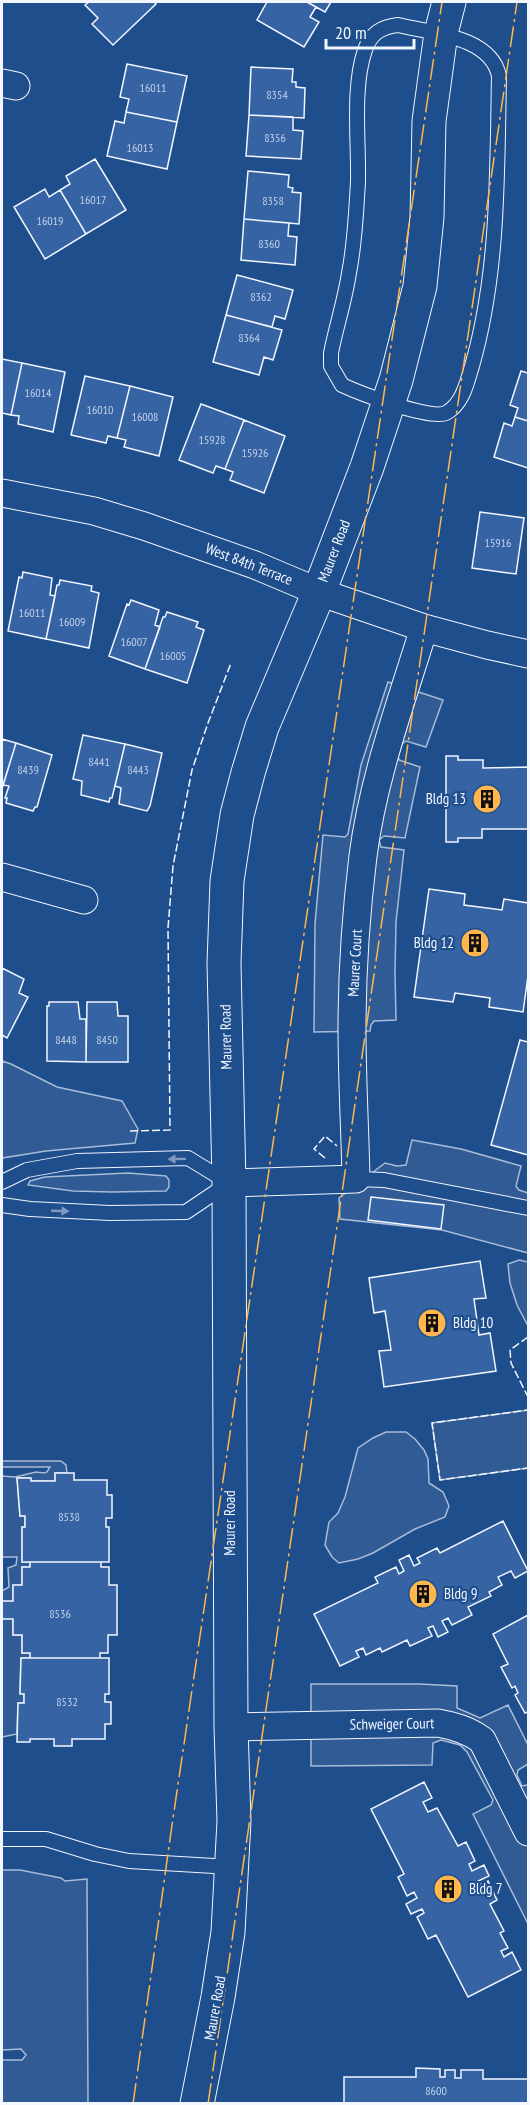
<svg xmlns="http://www.w3.org/2000/svg" width="530" height="2105" viewBox="0 0 530 2105" font-family="'PT Sans Narrow',sans-serif">
	<style>
		.built { fill: #305b95; stroke: #a8bbd7; stroke-width: 1.5 }
		.building { fill: #3563a3; stroke: #f2f6ff; stroke-width: 1.5 }
		.lines { fill: none; stroke-linecap: round; stroke-linejoin: round }
		.service-casing { stroke: #f2f6ff; stroke-width: 16 }
		.minor-casing { stroke: #f2f6ff; stroke-width: 29 }
		.tertiary-casing { stroke: #f2f6ff; stroke-width: 35 }
		.service { stroke: #1f4e8c; stroke-width: 14 }
		.minor { stroke: #1f4e8c; stroke-width: 27 }
		.tertiary { stroke: #1f4e8c; stroke-width: 33 }
		.fence { stroke: #f2f6ff; stroke-width: 1.5; stroke-dasharray: 8 3; stroke-linecap: butt }
		.power { stroke: #ffb74d; stroke-width: 1.5; stroke-dasharray: 21 4.5 3 4.5; stroke-linecap: butt }
		.oneway { fill: #7e9ac0 }
		.labels { text-anchor: middle; stroke-width: 4.5; stroke-linejoin: round; paint-order: stroke }
		.number-label { font-size: 12px; fill: #c3d1e8 }
		.street-label { font-size: 15px; fill: #f2f6ff; stroke: #1f4e8c }
		.poi-label { font-size: 15px; fill: #f2f6ff; stroke: #1f4e8c; text-anchor: start }
	</style>
	<rect width="100%" height="100%" fill="#1f4e8c"/>
	<path class="built" d="M388,682l55,18 -17,47 -20,-6 -4,3 -4,12 1,4 21,7 -15,71 -21,-2 -5,4 2,7 23,3 -8,72 -1,50 1,48 -22,1 -3,4 -1,6 -56,1 1,-108 8,-89 22,2 3,-3 13,-69z
		M2,1061l9,3 46,23 65,14 16,28 -3,14 -89,8 -44,7z
		M412,1140l49,9 60,17 -5,20 3,4 9,3v60l-86,-23 -102,-11 -1,-21 46,-35 12,3 9,-1z
		M128,1173l38,3 3,4v7l-3,4 -54,1 -39,-1 -45,-6 2,-4 15,-4z
		M519,1260l9,2v64l-11,-21 -7,-22 -2,-19z
		M528,1410v58l-88,12 -8,-57z
		M386,1432h20l9,7 9,11 4,9 1,24 14,9 6,14 -4,11 -30,12 -42,24 -15,6 -19,4 -7,-6 -7,-12 4,-23 9,-9 7,-16 13,-49 15,-10z
		M2,1461h59l5,4 1,8h-12v8h-24l-1,-3h-13l3,38h5v11l-3,1v34h8v5h-8v18l-9,1v49h9v18h8v5h-9l-1,35 4,1v9h-6l-1,31 -15,3v-146l7,-4 -1,-19 8,-3 1,-8h-15v-81l13,1 21,-5 8,1 3,-1 3,-5h-48z
		M311,1684h108l38,2v22l23,10 28,-13 20,40v19l-10,6 -1,5 5,11 6,-1v139l-55,-110 18,-9 2,-5 -26,-48 -7,-7 -19,-5 -8,3 -1,22 -121,1z
		M2,1870h18l41,8 4,3 22,-2 1,224h-86v-43h20l4,-5 -5,-6 -19,1z"/>
	<path class="building" d="M89,2h65l2,2 -43,41 -21,-21 6,-6 -13,-13z
		M267,2h40l9,5 -6,10 9,5 -15,25 -47,-27z
		M307,2h24l-6,10z
		M127,64l60,12 -10,46 -51,-10 3,-13 -9,-2z
		M251,67l42,2 -1,13h4v5l9,1 -1,30 -55,-3z
		M126,112l51,10 -10,47 -60,-13 8,-35 9,2z
		M249,115l44,2v13l10,1 -2,28 -55,-3z
		M95,159l31,51 -40,24 -26,-44 10,-6 -4,-8z
		M248,171l41,4 -1,12 5,1 -1,4 9,1 -2,31 -55,-5z
		M45,189l4,8 11,-7 26,44 -41,25 -31,-52z
		M244,219l45,4 -1,13 9,1 -2,28 -54,-5z
		M237,275l56,15 -8,29 -10,-3 -3,11 -46,-12z
		M226,315l56,15 -9,30 -9,-3 -5,18 -46,-13z
		M2,359l20,4 -11,52 -9,-2z
		M22,363l43,9 -12,60 -35,-8 1,-8 -8,-1z
		M521,371l7,2v48l-13,-4 3,-9 -8,-3z
		M85,376l45,10 -13,52 -9,-2 -2,7 -35,-8z
		M130,386l43,11 -14,59 -35,-9 2,-7 -9,-2z
		M201,404l43,16 -19,49 -9,-3 -3,7 -34,-13z
		M515,417l13,4v47l-34,-11 10,-34 8,3z
		M244,420l41,16 -21,57 -34,-13 3,-8 -8,-3z
		M480,512l44,6 -8,56 -44,-6z
		M23,572l29,6 -2,17 5,1 -9,43 -38,-8 11,-54 3,1z
		M60,580l32,6 -1,5 8,2 -10,55 -43,-9 11,-54h2z
		M131,600l28,10 -4,15 5,2 -15,42 -36,-13 18,-52 2,1z
		M167,612l31,10 -2,5 8,3 -17,53 -42,-14 18,-52h2z
		M83,735l42,9 -13,54h-2l-1,4 -28,-7 1,-14 -9,-2z
		M2,739l14,4 -14,46z
		M16,743l36,12 -15,52h-2l-2,4 -27,-8 1,-5h-2l4,-12 -6,-1z
		M125,744l37,9 -12,53 -3,5 -28,-7 2,-16 -6,-2z
		M446,756h12v4h25v8l45,-1v62h-46v9h-24v4h-12z
		M429,889l36,5 -1,11 38,5 2,-11 24,4v73l-5,36 -34,-5 1,-9 -35,-5 -2,9 -39,-5z
		M2,968l22,11 -5,14 9,4 -21,41 -5,-3z
		M49,1002h29l2,17h6v43l-39,-1v-55h2z
		M87,1002h30l1,14h10v46h-42z
		M520,1040l8,2v113l-37,-10z
		M371,1197l73,8 -3,24 -73,-9z
		M480,1261l6,37 -12,1 5,36 11,-2 6,38 -112,16 -5,-36 12,-1 -6,-39 -11,2 -5,-35z
		M55,1473h19v7h33v15h5v23h-6v9h3v35h-87v-35h3v-11h-5l-3,-38h14v3h24z
		M503,1521l25,50 -13,7 -4,-7 -13,6 4,8 -13,7 2,4 -23,11 4,8 -20,10 -4,-7 -6,3 6,11 -10,5 -5,-11 -5,2 4,8 -22,10 -3,-6 -25,12 -2,-4 -14,7 -3,-7 -7,3 3,6 -19,9 -26,-52 64,-31 -3,-6 21,-10 3,7 5,-3 -5,-11 10,-5 5,11 6,-3 -3,-5 20,-10 3,5z
		M30,1562h71v5h8v18h8v50h-9v18h-8v5h-70v-5h-8v-18h-9v-16h-11v-18h11v-16h9v-18h8z
		M528,1615v97l-3,1 -10,-18 3,-2 -3,-7 -3,2 -11,-21 7,-3 -15,-30z
		M21,1658h88v36h-4v8h6v22h-6v15h-33v7h-18v-7h-24v3h-13l1,-39h6v-9h-4z
		M424,1782l8,16 -9,4 5,10 9,-4 21,38 8,-4 9,19 -6,3 3,7 12,-6 5,11 -11,5 2,4 8,-4 9,19 -7,4 14,27 -4,2 8,15 -7,3 3,6 8,-5 9,18 -53,27 -32,-62 -8,4 -11,-22 7,-4 -2,-4 -11,5 -5,-10 11,-6 -3,-6 -7,4 -9,-19 6,-3 -33,-65z
		M416,2068l24,1v8h5v-7h10v8h6v-8h22v9h45v25h-184v-27h72z"/>
	<g class="lines">
		<g class="service-casing">
			<path id="service" d="M398,25c32,8 93,11 101,51 -2,97 0,196 -27,290 -5,16 -9,38 -26,47 -16,7 -87,-20 -104,-28l-11,-19v-13c5,-26 14,-53 18,-80 6,-30 7,-60 9,-91 1,-39 -6,-95 7,-132 6,-17 16,-23 33,-25z
				M356,1179l28,1 144,28
				M2,1182l25,-12 50,-9 111,-3 41,25 -43,29 -76,1 -80,-4 -28,-4
				M2,1839h44l49,15 34,7 102,6"/>
		</g>
		<g class="minor-casing">
			<path id="minor" d="M2,83l14,3
				M2,493l92,18 50,15 111,39 64,27 105,36 63,17 41,9
				M2,877l82,23
				M229,1183l127,-4c-1,-50 -4,-100 -4,-150 0,-57 4,-116 11,-173 10,-78 38,-153 61,-228
				M231,1727l207,-4c17,3 30,7 44,17l46,92"/>
		</g>
		<g class="tertiary-casing">
			<path id="tertiary" d="M197,2104l21,-107 10,-65 6,-111 -3,-94 -2,-544 -5,-220 3,-82 10,-66 11,-42 14,-46 57,-135 48,-125 29,-87 24,-94 7,-69 2,-96 12,-88 8,-31"/>
		</g>
		<use href="#service" class="service"/>
		<use href="#minor" class="minor"/>
		<use href="#tertiary" class="tertiary"/>
		<path class="fence" d="M130,1131l40,-1 -2,-202 5,-62 19,-96 16,-47 23,-60
			M325,1158l-11,-9 11,-13 12,10
			M528,1337l-18,13 1,13 17,34
			M528,1414v-4l-96,13 8,57 88,-12"/>
		<path class="power" d="M133,2104l39,-279 270,-1823
			M208,2104l309,-2102"/>
	</g>
	<defs><path id="oneway-solid" d="M-6-.8H1V-3.2L6.5 0L1 3.2V.8H-6Z" transform="scale(1.5)"/></defs>
	<g class="oneway">
		<use href="#oneway-solid" transform="translate(177 1159) rotate(179)"/>
		<use href="#oneway-solid" transform="translate(60 1211) rotate(2)"/>
	</g>
	<defs>
		<g id="building-disc" transform="scale(1.5)"><circle r="9.5" fill="#ffb74d" stroke="#1f4e8c"/><path d="M-4-6H4V6H1V3H-1V6H-4ZM-2.5-4.3h1.7v1.8h-1.7ZM.8-4.3h1.7v1.8H.8ZM-2.5-1h1.7V.8h-1.7ZM.8-1h1.7V.8H.8Z" fill="#111"/></g>
	</defs>
	<g fill-rule="evenodd">
		<use href="#building-disc" x="487" y="799"/>
		<use href="#building-disc" x="475" y="943"/>
		<use href="#building-disc" x="432" y="1323"/>
		<use href="#building-disc" x="423" y="1594"/>
		<use href="#building-disc" x="448" y="1889"/>
	</g>
	<g class="labels">
		<g class="number-label">
			<text x="153" y="92">16011</text>
			<text x="277" y="99">8354</text>
			<text x="275" y="142">8356</text>
			<text x="140" y="152">16013</text>
			<text x="93" y="204">16017</text>
			<text x="273" y="205">8358</text>
			<text x="50" y="225">16019</text>
			<text x="269" y="248">8360</text>
			<text x="261" y="301">8362</text>
			<text x="249" y="342">8364</text>
			<text x="38" y="397">16014</text>
			<text x="100" y="414">16010</text>
			<text x="145" y="421">16008</text>
			<text x="212" y="444">15928</text>
			<text x="255" y="457">15926</text>
			<text x="498" y="547">15916</text>
			<text x="32" y="617">16011</text>
			<text x="72" y="626">16009</text>
			<text x="134" y="646">16007</text>
			<text x="173" y="660">16005</text>
			<text x="99" y="766">8441</text>
			<text x="28" y="774">8439</text>
			<text x="138" y="774">8443</text>
			<text x="66" y="1044">8448</text>
			<text x="107" y="1044">8450</text>
			<text x="69" y="1521">8538</text>
			<text x="60" y="1618">8536</text>
			<text x="67" y="1706">8532</text>
			<text x="436" y="2095">8600</text>
		</g>
		<g class="street-label">
			<text transform="translate(334 551) rotate(-69)" y="5">Maurer Road</text>
			<text transform="translate(249 564) rotate(21)" y="5">West 84th Terrace</text>
			<text transform="translate(355 963) rotate(-87)" y="5">Maurer Court</text>
			<text transform="translate(226 1037) rotate(-91)" y="5">Maurer Road</text>
			<text transform="translate(230 1523) rotate(-90)" y="5">Maurer Road</text>
			<text transform="translate(392 1724) rotate(-1)" y="5">Schweiger Court</text>
			<text transform="translate(215 2008) rotate(-80)" y="5">Maurer Road</text>
		</g>
		<g class="poi-label">
			<text x="466" y="804" text-anchor="end">Bldg 13</text>
			<text x="454" y="948" text-anchor="end">Bldg 12</text>
			<text x="453" y="1328">Bldg 10</text>
			<text x="444" y="1599">Bldg 9</text>
			<text x="469" y="1894">Bldg 7</text>
		</g>
	</g>
	<rect width="530" height="2105" fill="none" stroke="#f2f6ff" stroke-width="6"/>
	<path d="M326 39v9h88v-9" fill="none" stroke="#f2f6ff" stroke-width="3"/>
	<text x="335" y="39" font-size="18" fill="#f2f6ff" stroke="#1f4e8c" stroke-width="4.5" paint-order="stroke">20 m</text>
</svg>
